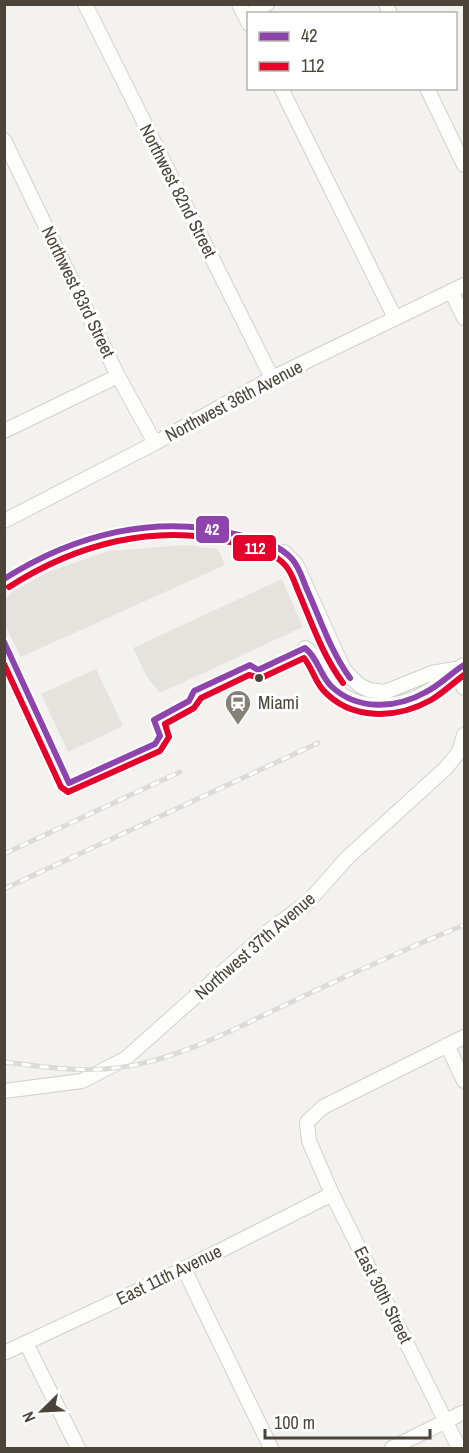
<svg xmlns="http://www.w3.org/2000/svg" width="469" height="1453" viewBox="0 0 469 1453" font-family="'Archivo Narrow',sans-serif">
	<style>
		.parking { fill: #e6e3df }
		.lines { fill: none; stroke-linecap: round; stroke-linejoin: round }
		.minor-casing { stroke: #d2d0cb; stroke-width: 16 }
		.minor { stroke: #fdfdfc; stroke-width: 14 }
		.rail-casing { stroke: #dbdbda; stroke-width: 5 }
		.rail { stroke: #fff; stroke-width: 3; stroke-dasharray: 9; stroke-linecap: butt }
		.bus-1-casing { stroke: #fff; stroke-width: 10 }
		.bus-2-casing { stroke: #fff; stroke-width: 10 }
		.bus-1 { stroke: #8e44ad; stroke-width: 6 }
		.bus-2 { stroke: #e4002b; stroke-width: 6 }
		.bus-dot { fill: #4b4439; stroke: #fff; stroke-width: 2 }
		.labels { text-anchor: middle; stroke-width: 6; stroke-linejoin: round; paint-order: stroke }
		.street-label { font-size: 18px; fill: #4b4439; stroke: #fff }
		.poi-label { font-size: 18px; fill: #4b4439; stroke: #fff; text-anchor: start }
		.line-badge { stroke: #fff; stroke-width: 2 }
		.badge-label { font-size: 16px; text-anchor: middle; font-weight: bold; fill: #fff }
	</style>
	<rect width="100%" height="100%" fill="#f4f2ee"/>
	<path class="parking" d="M184,545l34,4 7,16 -204,92 -16,-31v-26l7,-8 36,-20 61,-21z
		M282,579l21,48 -143,66 -13,-16 -14,-29z
		M96,669l27,57 -55,26 -27,-58z"/>
	<g class="lines">
		<g class="minor-casing">
			<path id="minor" d="M85,4l187,374
				M239,4l10,20
				M386,4l4,10
				M250,14l17,-10
				M281,88l114,230
				M427,88l37,77
				M4,140l114,236 37,67
				M451,291l13,27
				M4,431l114,-55
				M4,521l151,-78 117,-65 192,-93
				M284,552l12,12 48,106 15,15 10,5 16,2 47,-19 23,-4
				M305,648c14,8 15,27 26,38 31,30 76,22 108,-2 9,-6 15,-14 25,-19
				M455,669l9,19
				M447,1045l17,36
				M4,1091l78,-10 43,-22 145,-129 37,-27 41,-46 98,-89 13,-16 5,-17
				M184,1269l87,179
				M26,1343l52,105
				M4,1353l180,-84 148,-75
				M392,1448l72,-36
				M459,1448l-127,-254 -23,-53 -2,-19 16,-15 141,-70"/>
		</g>
		<use href="#minor" class="minor"/>
		<g class="rail-casing">
			<path id="rail" d="M4,854l176,-82
				M4,889l314,-146
				M4,1062c40,5 79,11 119,5 56,-8 111,-38 162,-62 59,-28 118,-55 179,-80"/>
		</g>
		<use href="#rail" class="rail"/>
		<g class="bus-1-casing">
			<path id="bus-1" d="M4,579c71,-45 153,-66 235,-44 19,5 40,9 53,24 8,9 11,22 16,33 13,29 23,60 42,86
				M4,642l65,141 86,-39 5,-8 -6,-16 35,-19 5,-10 56,-26 8,5 47,-22c13,10 15,27 26,38 26,25 65,23 95,6 14,-7 25,-19 38,-27"/>
		</g>
		<g class="bus-2-casing">
			<path id="bus-2" d="M9,587c67,-43 147,-65 226,-44 17,4 37,8 50,22 7,7 10,19 14,28 13,31 24,63 44,90
				M4,664l57,123 7,5 92,-41 9,-14 -4,-13 29,-16 7,-10 48,-23 12,3 43,-20c8,10 11,23 19,32 28,31 74,29 108,10 12,-7 22,-17 33,-25"/>
		</g>
		<use href="#bus-1" class="bus-1"/>
		<use href="#bus-2" class="bus-2"/>
	</g>
	<defs>
		<g id="station-pin" transform="scale(1.35)"><path d="M0 17L-7.5 6A9.5 9.5 0 1 1 7.5 6Z" fill="#868178" stroke="#fff"/><path d="M-3-6H3Q5-6 5-4V2Q5 4 3 4L4.5 6H3L1.5 4h-3L-3 6H-4.5L-3 4Q-5 4-5 2V-4Q-5-6-3-6ZM-3.5-4v3h7v-3ZM-3.5 1v1.5H-2V1ZM2 1v1.5H3.5V1Z" fill="#fff"/></g>
	</defs>
	<g fill-rule="evenodd">
		<use href="#station-pin" x="238" y="703"/>
	</g>
	<circle class="bus-dot" cx="259" cy="678" r="5"/>
	<g class="labels">
		<g class="street-label">
			<text transform="translate(178 191) rotate(63)" y="6">Northwest 82nd Street</text>
			<text transform="translate(78 292) rotate(64)" y="6">Northwest 83rd Street</text>
			<text transform="translate(234 401) rotate(-28)" y="6">Northwest 36th Avenue</text>
			<text transform="translate(255 946) rotate(-41)" y="6">Northwest 37th Avenue</text>
			<text transform="translate(169 1275) rotate(-26)" y="6">East 11th Avenue</text>
			<text transform="translate(383 1295) rotate(63)" y="6">East 30th Street</text>
		</g>
		<g class="poi-label">
			<text x="258" y="709">Miami</text>
		</g>
	</g>
	<g class="line-badge">
		<rect x="195" y="515" width="35" height="29" rx="6" fill="#8e44ad"/>
		<rect x="232" y="534" width="45" height="28" rx="6" fill="#e4002b"/>
	</g>
	<g class="badge-label">
		<text x="212" y="535">42</text>
		<text x="255" y="554">112</text>
	</g>
	<rect width="469" height="1453" fill="none" stroke="#4b4439" stroke-width="12"/>
	<rect x="247" y="12" width="210" height="78" fill="#ffffff" stroke="#b7b4b0" stroke-width="1.5"/>
	<rect x="259" y="32" width="30" height="9" fill="#8e44ad" stroke="#b7b4b0" stroke-width="1.5"/>
	<text x="301" y="42" font-size="18" fill="#4b4439">42</text>
	<rect x="259" y="62" width="30" height="9" fill="#e4002b" stroke="#b7b4b0" stroke-width="1.5"/>
	<text x="301" y="72" font-size="18" fill="#4b4439">112</text>
	<g transform="translate(42 1411) rotate(246)" stroke="#ffffff" stroke-width="4.5" paint-order="stroke">
	<path d="M0-4.5L10 22L0 15L-10 22Z" fill="#4b4439"/>
	<text y="-9" font-size="16" font-weight="bold" text-anchor="middle" fill="#4b4439">N</text>
	</g>
	<path d="M265 1429v9h165v-9" fill="none" stroke="#4b4439" stroke-width="3"/>
	<text x="274" y="1429" font-size="18" fill="#4b4439" stroke="#ffffff" stroke-width="4.5" paint-order="stroke">100 m</text>
</svg>
